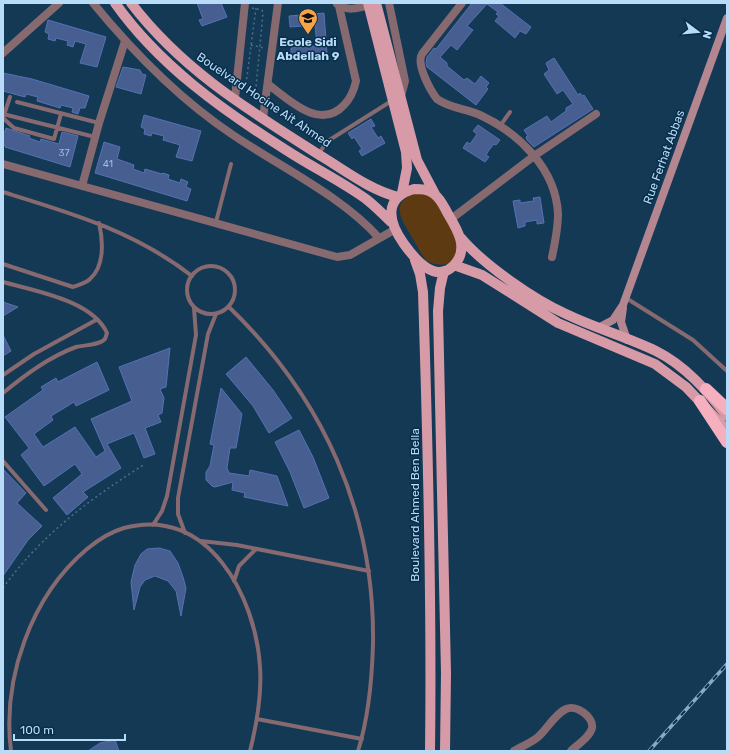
<svg xmlns="http://www.w3.org/2000/svg" width="730" height="754" viewBox="0 0 730 754" font-family="Rubik,sans-serif">
	<style>
		.green { fill: #5e3a13 }
		.building { fill: #475e90; stroke: #5472b4 }
		.lines { fill: none; stroke-linecap: round; stroke-linejoin: round }
		.path { stroke: #4b708c; stroke-width: 1.5; stroke-dasharray: 2 3; stroke-linecap: butt }
		.lane { stroke: #876970; stroke-width: 4 }
		.street { stroke: #876970; stroke-width: 8 }
		.secondary { stroke: #b48690; stroke-width: 8 }
		.primary { stroke: #d79ba8; stroke-width: 10 }
		.highway { stroke: #f6afbf; stroke-width: 12 }
		.rail-casing { stroke: #86aac7; stroke-width: 3.5 }
		.rail { stroke: #072e4a; stroke-width: 2; stroke-dasharray: 6; stroke-linecap: butt }
		.labels { text-anchor: middle; stroke-width: 3; stroke-linejoin: round; paint-order: stroke }
		.number-label { font-size: 10px; fill: #9cbcde }
		.poi-label { font-size: 12px; font-weight: bold; fill: #b8dbf8; stroke: #072e4a }
		.street-label { font-size: 12px; fill: #b8dbf8; stroke: #072e4a }
	</style>
	<rect width="100%" height="100%" fill="#133955"/>
	<path class="green" d="M416,193c5,1 11,1 15,4 5,4 25,32 27,38 2,9 -1,19 -6,26 -6,6 -20,4 -26,-1 -5,-5 -9,-15 -13,-21 -11,-19 -25,-36 3,-46z"/>
	<path class="building" d="M197,3h24l6,14 -25,9 -3,-6 4,-1z
		M472,3h28l31,24 -5,7 -6,-3 -5,7 -20,-17 4,-5 -3,-2 2,-2 -11,-8 -20,22 6,4 -16,20 -6,-5 -11,12 7,6v3l17,14 3,-2 8,6 6,-8 8,7 -3,4 2,2 -12,16 -49,-38 -1,-4 1,-6 7,-9 2,1z
		M324,13l3,41 -36,3v-9l26,-2 -2,-21 -25,2 -1,-11z
		M48,20l58,17 -9,30 -17,-4 6,-19 -11,-3 -2,6 -6,-2 1,-4 -12,-3 -1,3 -7,-2 1,-5 -4,-2z
		M554,58l24,37 2,-2 2,3 2,-1 9,14 -59,38 -7,-7 -1,-3 2,-1 -4,-6 23,-14 4,6 15,-11v-3l7,-4 -10,-14 -6,4 -13,-20 5,-4 -3,-7z
		M123,67l17,3 2,4 4,1 -5,19 -25,-7z
		M3,73l29,6 57,17 -4,12h-5l-2,6 -6,-2 1,-4 -12,-3 -1,3 -23,-7 1,-4 -12,-3 -1,3 -22,-6z
		M144,115l57,16 -9,30 -16,-4 4,-12 -17,-5 1,-4 -12,-3 -1,3 -7,-2 1,-5 -4,-2z
		M371,119l4,7 -4,1 7,11 3,-2 4,7 -23,13 -3,-5 3,-2 -8,-12 -2,2 -4,-6z
		M478,125l22,15 -4,5 -2,-1 -5,6 -3,5 3,2 -4,5 -22,-14 4,-6 3,2 7,-10 -4,-3z
		M6,128l24,8 -1,2 11,4 1,-3 18,5 3,-12 16,4 -8,31 -65,-20 1,-1 -3,-1v-14l2,1z
		M104,142l16,5 -3,12 17,6 -1,4 11,4 1,-4 17,5 1,-1 6,2 -1,4 12,4 1,-4 7,3 -2,5 5,2 -4,12 -92,-28z
		M540,197l4,26 -7,1v-4l-12,2v4l-7,2 -5,-27 7,-1v3l14,-2 -1,-3z
		M3,302l15,5 -15,9z
		M3,335l8,16 -8,5z
		M170,348l-4,39 -6,2 4,9 -2,15 -4,2 3,7 -16,6 10,26 -11,4 -10,-25 -27,11 14,24 -38,24 5,5 -21,18 -14,-17 29,-24 -7,-10 -31,22 -23,-31 8,-7 -24,-31 38,-27 -2,-3 15,-9 2,4 39,-20 12,28 -33,16 -2,-4 -23,14 2,4 -19,14 9,13 32,-20 21,30 9,-6 -14,-32 41,-18 -13,-34z
		M246,357l27,33 19,28 -23,15 -16,-27 -27,-32z
		M221,388l21,26 -6,34h-6l-3,20 2,5 20,3 1,-6 27,6 11,30 -44,-9 1,-4 -13,-3 1,-8 -18,5 -3,-1 -6,-6v-8l4,-6 4,-21 -4,-1z
		M299,430l14,27 16,41 -25,10 -14,-36 -15,-30z
		M3,469l23,24 -9,10 25,23 -14,14 -25,36z
		M159,548l11,3 8,12 5,14 3,11 -5,28 -5,-25 -8,-10 -13,-5 -10,4 -5,7 -6,23 -3,-28 4,-17 6,-11 6,-5z
		M115,740l4,11h-31l12,-8z"/>
	<g class="lines">
		<path class="path" d="M252,8l10,2 1,3 -7,74
			M251,45l13,3
			M246,84l10,-76
			M3,588c39,-54 87,-89 142,-124"/>
		<path class="lane" d="M10,97l-7,21 11,10 40,11 7,-25
			M17,102l82,21
			M3,114l92,23
			M500,126l10,-14
			M319,154l6,-10 6,-5 62,-39
			M3,192c68,21 131,39 189,84
			M216,222l15,-58
			M3,264l70,23c5,-2 13,-4 17,-8 15,-13 13,-39 9,-56
			M187 290a24 24 0 1 1 48 0a24 24 0 1 1-48 0Z
			M3,282c31,9 89,18 104,51l-2,6c-5,6 -20,6 -29,8 -27,10 -51,28 -73,46
			M626,298l67,42 34,31
			M229,307c94,91 146,205 144,337 -1,36 -4,72 -15,107
			M3,375l31,-21 62,-34
			M3,461l43,49
			M153,525l9,-14 5,-15 29,-161 -2,-27
			M185,533l-7,-19v-16l30,-164 8,-20
			M201,541l36,4 132,26
			M234,581l5,-15 16,-16
			M257,719l105,20
			M11,751c-9,-72 20,-155 76,-202 11,-9 23,-17 37,-21 84,-23 132,69 136,139 2,29 -3,56 -10,84"/>
		<path class="street" d="M93,3c41,50 86,96 140,132 46,31 110,62 146,103
			M389,3l16,78 -4,15
			M462,3l-40,51c-6,10 8,36 15,45 12,9 30,10 43,16 39,18 76,54 78,99 0,15 -3,29 -6,43
			M337,4c10,7 20,5 31,1
			M3,53l56,-50
			M269,85c20,15 51,46 75,20 7,-7 10,-15 12,-24l-17,-75
			M235,98l10,-95
			M263,118l15,-115
			M3,164l334,93 13,-2 44,-25
			M82,186l17,-63 26,-82
			M451,219l83,-63 62,-42
			M514,751c8,-5 17,-8 24,-14 9,-8 17,-23 28,-28 10,-5 28,8 26,19 -2,9 -15,17 -21,23"/>
		<path class="secondary" d="M623,308l-2,14 6,18
			M598,328l15,-8 10,-15 104,-287"/>
		<path class="primary" d="M115,3c44,62 107,107 171,147 26,17 55,31 80,49 9,7 17,15 25,23
			M131,3c52,68 119,108 190,153 25,15 49,34 77,41
			M368,3l38,149 1,16 -5,25
			M376,3l41,157 18,34
			M414,189c7,0 14,0 20,5 7,5 10,13 14,20 9,15 21,34 7,50 -19,22 -41,-6 -51,-20 -15,-21 -22,-46 10,-55z
			M461,238c23,27 72,61 105,76 29,14 61,23 90,37 30,15 51,40 71,65
			M415,260l5,14 3,18c5,153 9,306 7,459
			M454,265l28,10 76,48 97,41 31,23 41,43
			M444,271l-4,17 -2,23 8,362 -1,78"/>
		<path class="highway" d="M706,389l21,20
			M700,401l27,41"/>
		<g class="rail-casing">
			<path id="rail" d="M649,751l78,-87"/>
		</g>
		<use href="#rail" class="rail"/>
	</g>
	<defs>
		<g id="school-pin" transform="scale(1)"><path d="M0 17L-7.5 6A9.5 9.5 0 1 1 7.5 6Z" fill="#f6a247" stroke="#072e4a"/><path d="M0-5L7-2L0 1L-7-2ZM-4 1L0 2.5L4 1V4Q0 6-4 4Z" fill="#111"/></g>
	</defs>
	<g fill-rule="evenodd">
		<use href="#school-pin" x="308" y="18"/>
	</g>
	<g class="labels">
		<g class="number-label">
			<text x="64" y="156">37</text>
			<text x="108" y="167">41</text>
		</g>
		<g class="poi-label">
			<text x="308" y="46">Ecole Sidi<tspan x="308" dy="14">Abdellah 9</tspan></text>
		</g>
		<g class="street-label">
			<text transform="translate(264 100) rotate(34)" y="4">Bouelvard Hocine Ait Ahmed</text>
			<text transform="translate(664 157) rotate(-70)" y="4">Rue Ferhat Abbas</text>
			<text transform="translate(415 505) rotate(-90)" y="4">Boulevard Ahmed Ben Bella</text>
		</g>
	</g>
	<rect width="730" height="754" fill="none" stroke="#b8dbf8" stroke-width="8"/>
	<g transform="translate(698 32) rotate(106)" stroke="#072e4a" stroke-width="3" paint-order="stroke">
	<path d="M0-3L7 15L0 10L-7 15Z" fill="#b8dbf8"/>
	<text y="-6" font-size="11" font-weight="bold" text-anchor="middle" fill="#b8dbf8">N</text>
	</g>
	<path d="M14 734v6h111v-6" fill="none" stroke="#b8dbf8" stroke-width="2"/>
	<text x="20" y="734" font-size="12" fill="#b8dbf8" stroke="#072e4a" stroke-width="3" paint-order="stroke">100 m</text>
</svg>
